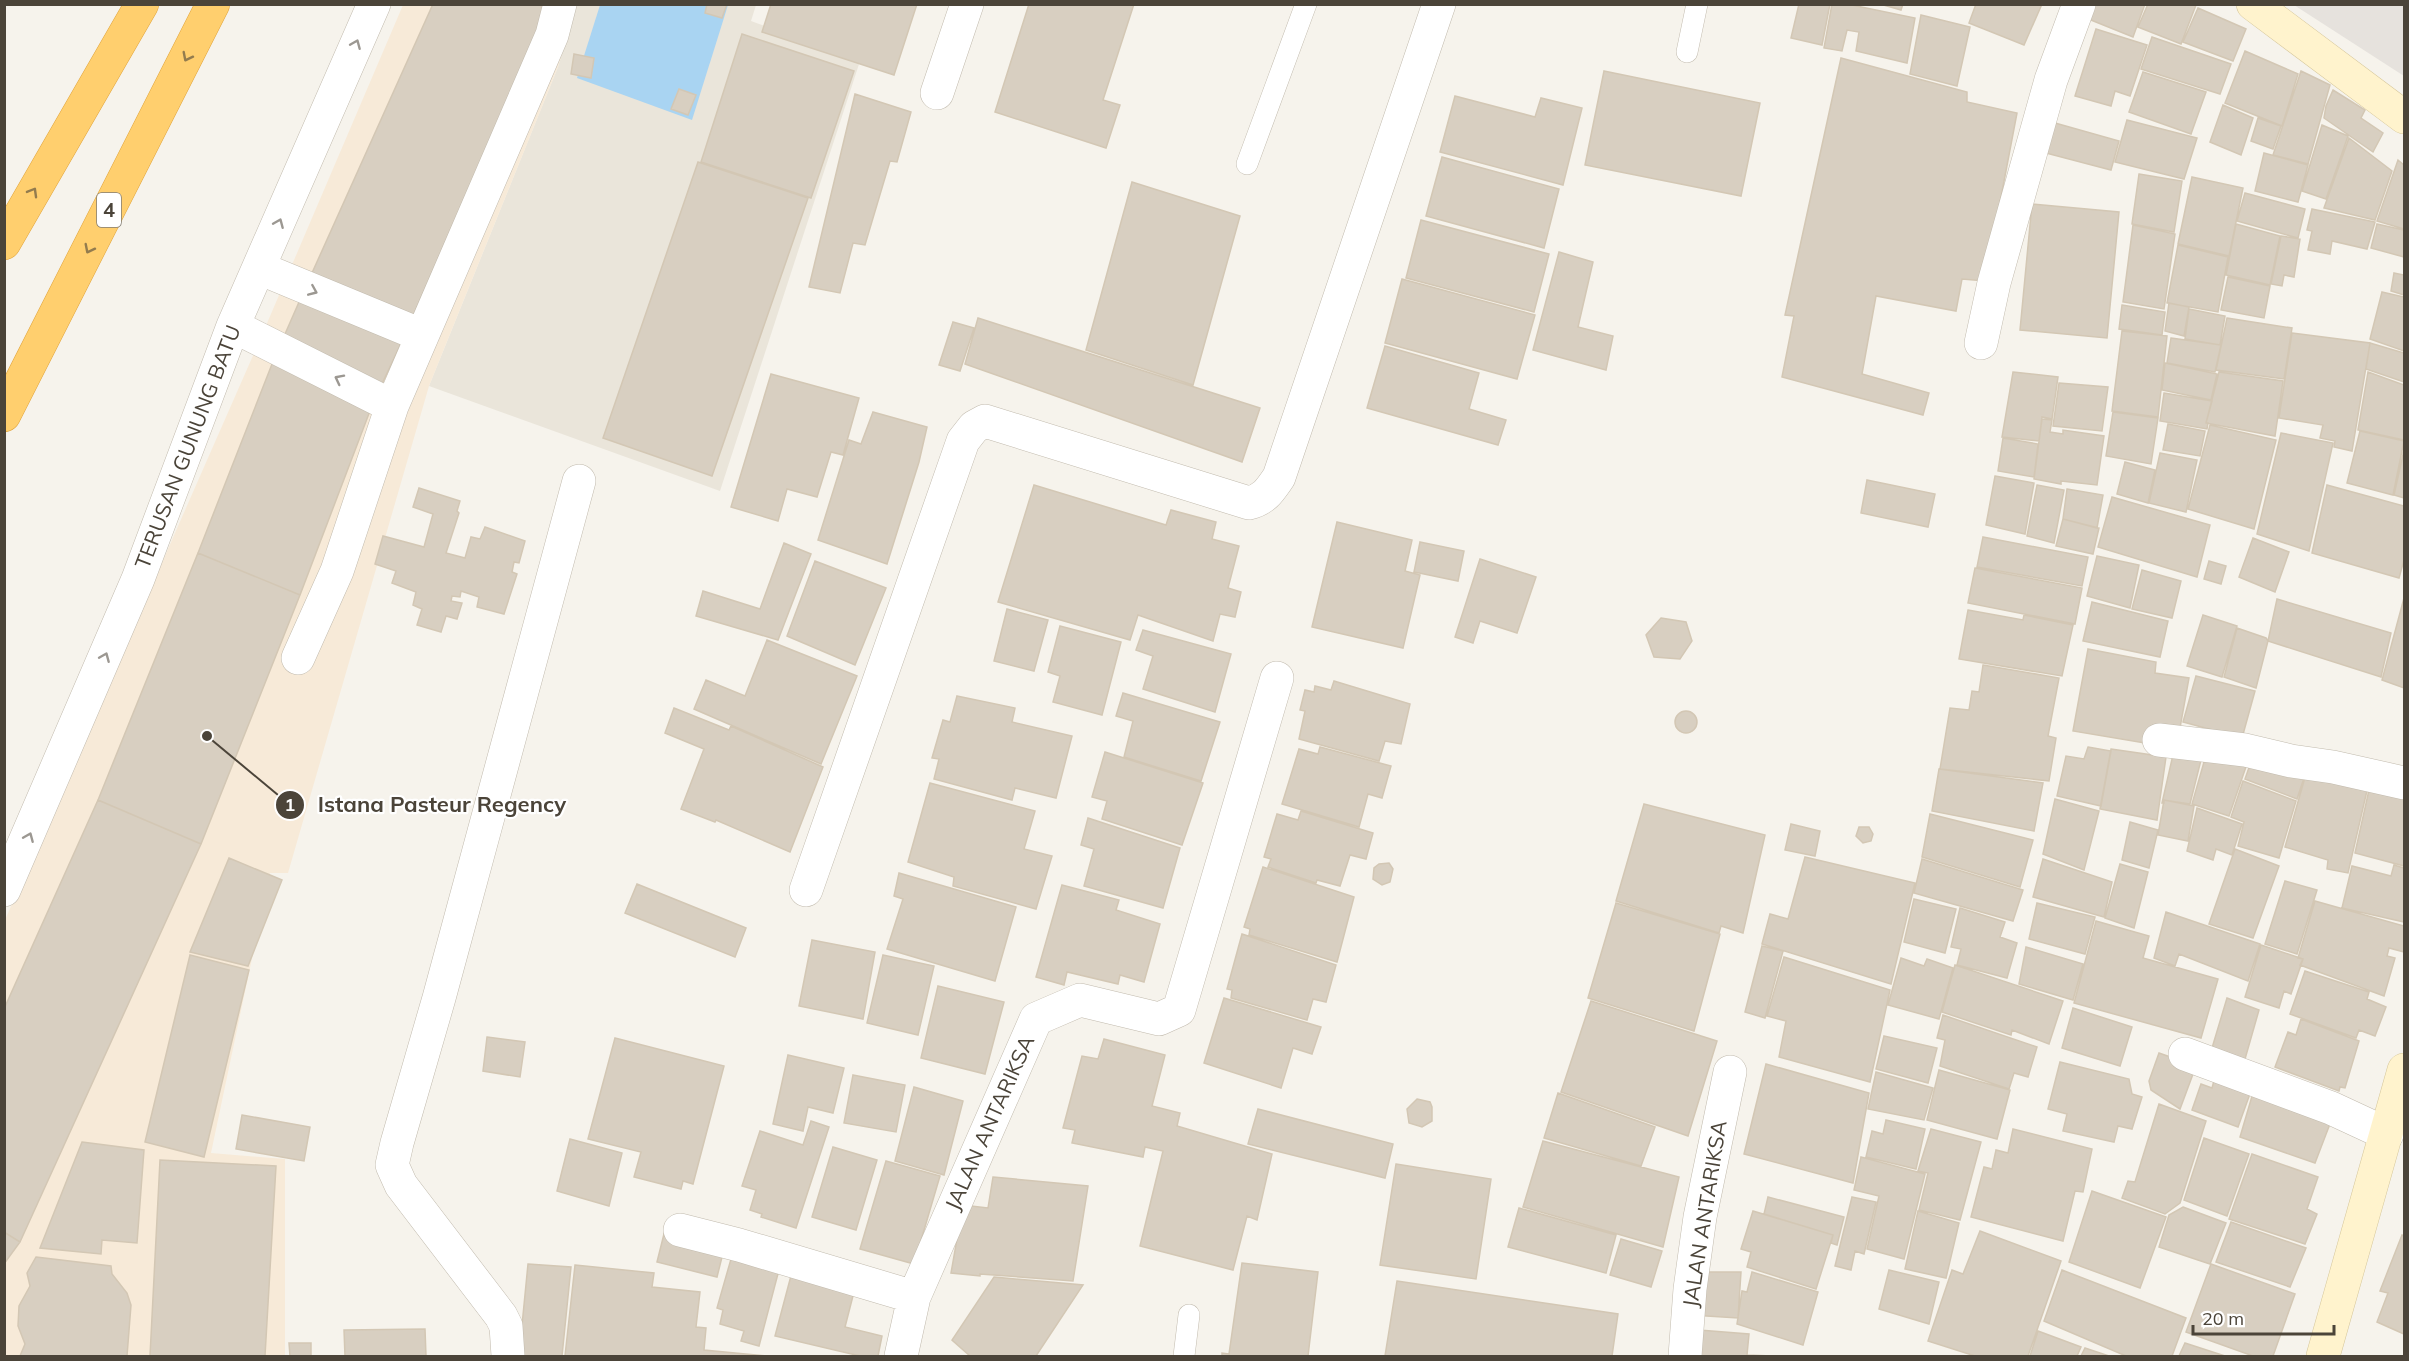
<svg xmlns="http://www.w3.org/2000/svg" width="2409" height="1361" viewBox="0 0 2409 1361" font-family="Mulish,sans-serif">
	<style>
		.residential { fill: #eae5da }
		.commercial { fill: #f7ead8 }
		.industrial { fill: #e6e2dd }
		.water { fill: #a9d4f2 }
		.building { fill: #d8cfc1; stroke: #d3c7b4; stroke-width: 1.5 }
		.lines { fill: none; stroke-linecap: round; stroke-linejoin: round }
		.service-casing { stroke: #c2bbae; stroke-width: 22 }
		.minor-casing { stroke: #c2bbae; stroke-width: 34 }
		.secondary-casing { stroke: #d6c79b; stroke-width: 34 }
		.motorway-casing { stroke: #e0a43c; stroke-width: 34 }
		.service { stroke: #fff; stroke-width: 21 }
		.minor { stroke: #fff; stroke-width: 33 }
		.secondary { stroke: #fff3cd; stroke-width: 33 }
		.motorway { stroke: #ffcf6e; stroke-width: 33 }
		.oneway { stroke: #9c9892 }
		.oneway2 { stroke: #937c4e }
		.labels { text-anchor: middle; stroke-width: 4.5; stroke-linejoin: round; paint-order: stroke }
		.shield { fill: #fff; stroke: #817c74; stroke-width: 1.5 }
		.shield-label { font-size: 20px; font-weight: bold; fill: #4b4439 }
		.street-label { font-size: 21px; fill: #4b4439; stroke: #fff }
		.leader { fill: none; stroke: #4b4439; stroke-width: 2 }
		.callout-dot { fill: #4b4439; stroke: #fff; stroke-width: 2 }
		.mark-label { font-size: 18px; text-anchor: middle; font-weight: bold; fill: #fff }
		.callout-label { font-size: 22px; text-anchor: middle; font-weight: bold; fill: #4b4439; stroke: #fff; stroke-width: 4.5; stroke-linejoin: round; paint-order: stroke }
	</style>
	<rect width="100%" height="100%" fill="#f6f3ec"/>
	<path class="residential" d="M577,5h179l-5,16 109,40 -140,430 -291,-105 129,-319z"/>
	<path class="commercial" d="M403,5h174l-19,62 -129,319 -141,487h-18l-59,280 74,6v197h-280v-436l257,-585z"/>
	<path class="industrial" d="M2294,5h110v71z"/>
	<path class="water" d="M600,5h128l-36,115 -115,-42z"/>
	<path class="building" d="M433,4h116l-146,335 -100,-46z
		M707,4h20l-5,14 -17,-5z
		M771,4h146l-23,71 -132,-43z
		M1029,4h105l-31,96 17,5 -14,43 -111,-36z
		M1799,4h31l-8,41 -31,-7z
		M1832,4h15l68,14 -8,45 -51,-12 3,-19 -12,-2 -5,21 -18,-3z
		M1880,4h23l-2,6z
		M1976,4h66l-18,41 -55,-22z
		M2091,4h54l-12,33 -47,-19z
		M2148,4l48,1 -15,39 -43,-17z
		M2198,8l48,21 -13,32 -50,-19z
		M1921,15l49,12 -13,59 -47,-12z
		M2096,29l51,16 -17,51 -15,-5 -4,15 -36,-10z
		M742,34l112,37 -43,127 -110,-36z
		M2152,37l79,27 -11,30 -79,-25z
		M2245,51l53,23 -16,52 -57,-23z
		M574,54l20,4 -3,20 -20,-4z
		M1841,58l126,34v10l50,11 -32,168 -23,-2 -6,32 -80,-15 -14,78 67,19 -6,22 -141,-38 12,-61 -9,-1z
		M1604,71l156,32 -19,93 -156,-31z
		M2301,71l29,14 -22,79 -35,-9z
		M2143,72l63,20 -15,42 -62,-22z
		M679,89l17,6 -8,20 -17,-6z
		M2333,90l32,20 -4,8 22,15 -10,19 -49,-34 2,-12z
		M855,94l56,18 -14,50 -7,-1 -25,84 -12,-2 -13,50 -31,-6z
		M1455,96l80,21 6,-19 41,10 -19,77 -123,-33z
		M2223,105l30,13 -12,37 -31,-13z
		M2258,118l23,8 -8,23 -22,-8z
		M2127,120l70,18 -13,41 -69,-17z
		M2048,121l71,20 -8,29 -69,-18z
		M2322,125l26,11 -22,63 -24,-8z
		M2349,138l43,33 -17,49 -51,-12z
		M2264,153l44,12 -10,37 -43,-11z
		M1442,157l117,32 -15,59 -118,-32z
		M2398,160l6,5v64l-27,-8z
		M698,162l110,36 -96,278 -109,-38z
		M2139,174l43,7 -8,51 -42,-8z
		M2192,177l51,11 -14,68 -51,-12z
		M1132,182l108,34 -47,169 -107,-35z
		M2245,193l60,16 -7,29 -61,-17z
		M2032,204l87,8 -12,126 -87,-8z
		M2312,209l63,13 -8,27 -35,-8 -2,13 -22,-4 4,-19 -5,-1z
		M1421,220l128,34 -15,58 -128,-34z
		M2236,224l44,12 -10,49 -44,-10z
		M2377,224l27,6v27l-33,-9z
		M2133,225l42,9 -11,75 -41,-7z
		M2281,236l19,3 -6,38 -10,-2 -2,11 -11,-2z
		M2178,245l50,12 -10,55 -51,-9z
		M1559,252l34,10 -15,65 35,9 -7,34 -73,-20z
		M2394,273l10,2v20l-13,-4z
		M2228,277l42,9 -6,32 -43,-8z
		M1402,279l133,36 -18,64 -132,-36z
		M2382,292l22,5v54l-34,-12z
		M303,293l100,46 -30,64 -99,-44z
		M2169,303l20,4 -5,29 -19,-5z
		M2122,305l43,7 -3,23 -43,-6z
		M2189,309l36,7 -5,29 -35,-6z
		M978,318l282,90 -18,54 -277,-98z
		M2227,318l65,10 -8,51 -68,-9z
		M953,322l21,6 -14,43 -21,-6z
		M2122,331l45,5 -9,81 -46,-6z
		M2292,333l78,10 -18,108 -18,-4 1,-6 -15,-3 3,-13 -44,-7z
		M2171,338l50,7 -6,27 -48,-9z
		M2370,343l34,10v29l-38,-13z
		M1385,346l94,27 -10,36 37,11 -8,25 -131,-37z
		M274,359l99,44 -73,192 -102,-42z
		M2165,363l52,11 -6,26 -49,-10z
		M2013,372l45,5 -6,42 -10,-2 -3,24 -37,-4z
		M2219,372l64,9 -8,55 -69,-13z
		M2368,372l36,13v55l-46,-10z
		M771,374l88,24 -16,57 -12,-3 -14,45 -30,-8 -9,32 -47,-14z
		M2059,383l49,4 -6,44 -49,-5z
		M2164,393l48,8 -6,22h2l-1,6 -47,-8z
		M873,412l54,15 -8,35 -32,102 -69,-24 31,-100 12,4z
		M2113,412l45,6 -7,46 -45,-8z
		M2042,419l10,1 -2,12 13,2v-4l41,6 -7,49 -36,-4v3l-27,-5z
		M2168,424l37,7 -5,25 -37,-6z
		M2210,425l66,15 -22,89 -66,-20z
		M2360,431l44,10 -11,54 -46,-12z
		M2281,433l52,10 -24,108 -52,-17z
		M2003,438l35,6 -4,33 -36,-6z
		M2404,450v48l-10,-3z
		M2160,453l37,7 -11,52 -37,-9z
		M2125,462l30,8 -7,33 -31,-9z
		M1995,476l39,7 -9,51 -39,-9z
		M1867,480l68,14 -7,33 -67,-14z
		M1034,485l132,40 5,-15 45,12 -4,17 27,7 -11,42 13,4 -6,25 -15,-3 -7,27 -75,-26 -8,25 -132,-38z
		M2037,485l27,5 -10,53 -27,-7z
		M2327,485l77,21v54l-5,18 -87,-25z
		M419,488l41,13 -3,10 2,2 -13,40 19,5 6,-21 9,2 5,-12 40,14 -6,22 -5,-1 -2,10 5,2 -13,40 -27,-7 2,-10 -18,-6 -1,6 -8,-1 -1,5 11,2 -5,16 -11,-3 -5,16 -24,-7 5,-16 -9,-4 3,-13 -24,-9 4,-12 -21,-7 8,-28 41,11 9,-33 -20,-7z
		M2067,489l36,6 -6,33 -34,-9z
		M2112,497l98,28 -13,52 -99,-30z
		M2063,519l36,9 -6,26 -37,-8z
		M1337,522l75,18 -7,31 15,4 -17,73 -91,-21z
		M1983,537l105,20 -6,29 -105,-19z
		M2253,538l36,14 -14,40 -36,-15z
		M1420,542l44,9 -6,30 -44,-9z
		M784,543l27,11 -33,86 -82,-24 7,-25 57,18z
		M198,553l102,42 -99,249 -103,-44z
		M2097,556l42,9 -9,43 -43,-12z
		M1480,559l56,18 -19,56 -37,-12 -7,22 -18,-6z
		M815,561l71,27 -31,77 -68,-29z
		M2209,561l17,5 -5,18 -17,-5z
		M1975,568l107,20 -7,36 -107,-21z
		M2142,570l39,11 -9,37 -40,-9z
		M2404,598v90l-22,-8z
		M2277,599l114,34 -10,44 -113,-36z
		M2092,602l76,19 -8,36 -77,-16z
		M1007,609l41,11 -14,51 -40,-10z
		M1968,610l55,10 1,-5 49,10 -11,51 -103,-17z
		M2203,615l34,11 -15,51 -35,-11z
		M1661,618l25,4 6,19 -12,18 -26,-2 -8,-22z
		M1060,626l61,16 -19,73 -49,-13 7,-26 -12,-4z
		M2237,628l29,10 2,3 -12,47 -32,-11z
		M1143,630l88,24 -16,58 -72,-23 10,-33 -17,-6z
		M767,640l90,36 -36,88 -127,-55 12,-29 39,16z
		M2088,649l68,13 -1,11 34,5 -11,61 -33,4 -72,-12z
		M1983,665l76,13 -11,58 8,2 -7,43 -109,-12 10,-61 19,2 3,-19 7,1z
		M2196,676l59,15 -13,47 -59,-16z
		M1334,681l76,23 -9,40 -16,-3 -6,20 -80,-22 6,-28 -5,-1 5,-20 9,2 1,-6 16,4z
		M1123,693l97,29 -19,59 -77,-24 9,-36 -17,-5z
		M957,696l58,12 -3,14 60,14 -16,62 -41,-10 -3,12 -78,-21 5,-20 -7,-1 11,-38 7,2z
		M674,708l55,22 2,-4 92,41 -33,85 -74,-32 -1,2 -34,-13 23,-60 -39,-16z
		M1675 722a11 11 0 1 1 22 0a11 11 0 1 1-22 0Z
		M2175,746l28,6 -13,52 -26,-4v3h-2z
		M1320,747l71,19 -9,32 -14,-4 -9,33 -77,-23 17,-55 19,5z
		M2088,747l23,4 -10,55 -44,-10 9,-40 18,3z
		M2208,748l40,13 -19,55 -37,-12z
		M2111,749l55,8 -9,63 -57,-11z
		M1105,752l98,31 -21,62 -80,-26 5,-18 -15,-4z
		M2253,756l53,16 -9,27 -52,-20z
		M2308,767l61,15 -21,91 -21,-4 1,-9 -43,-13z
		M1939,769l104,14 -9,48 -102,-20z
		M2243,781l53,20 -17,57 -41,-12 6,-24 -13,-5z
		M930,783l105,28 -11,38 28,7 -16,53 -83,-23 1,-9 -46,-15z
		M2369,790l35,9v67l-49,-13z
		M2055,799l44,12 -15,59 -41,-16z
		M98,800l103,44 -181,398 -16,-10v-223z
		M2164,800l30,6 -6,35 -30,-6z
		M1644,804l121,31 -22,98 -22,-7 -2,7 -103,-32z
		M2197,808l45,16 -10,31 -16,-6 -3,11 -26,-9z
		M1301,811l72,22 -7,26 -16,-4 -10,31 -23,-6 -1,3 -48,-16 3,-8 -7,-2 13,-43 21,6z
		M1930,814l103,26 -13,47 -98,-30z
		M1088,818l92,30 -17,60 -79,-22 10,-37 -13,-4z
		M2130,822l28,8 -9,38 -27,-8z
		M1791,824l29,7 -5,25 -30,-6z
		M1859,827h10l4,7 -2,7 -8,2 -7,-7z
		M2235,849l44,17 -26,72 -44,-14z
		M1805,857l110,26 -24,101 -129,-40 8,-30 18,5z
		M229,858l53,22 -34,86 -58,-14z
		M1922,859l101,31 -10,31 -99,-28z
		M2043,859l69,23 -8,35 -71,-20z
		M1389,863l4,6 -3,13 -8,3 -9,-6 1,-11 5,-4z
		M2120,864l28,8 -14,56 -29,-10z
		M2394,865l10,3v54l-62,-14 10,-42 39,10z
		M1263,867l91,30 -17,65 -88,-27 1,-6 -6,-2z
		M899,873l117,34 -21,74 -108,-32 16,-50 -9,-3z
		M2285,881l32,9 -20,64 -32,-10z
		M637,884l109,44 -11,29 -110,-44z
		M1062,885l57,15 -3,10 44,14 -16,58 -24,-7 -2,9 -51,-12 -3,13 -28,-8z
		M1914,899l42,10 -11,44 -41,-11z
		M2315,901l89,25v26l-15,-4 -2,8 8,2 -11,38 -84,-31 3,-6 -5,-1z
		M1616,903l104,31 -26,97 -106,-33z
		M2037,903l58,14 -10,37 -56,-15z
		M1960,908l45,14 -5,15 17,6 -10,35 -50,-13 4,-16 -10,-2z
		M2166,912l94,32 -12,37 -69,-27 -4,12 -21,-8z
		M2096,921l53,15 -6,22 75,21 -17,59 -127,-35z
		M1242,934l94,31 -10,37 -13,-3 -6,21 -76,-22 1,-8 -5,-1z
		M812,940l63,12 -12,67 -64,-13z
		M2261,945l42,14 -12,35 -7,-3 -5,17 -34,-11z
		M1762,946l21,5 -18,67 -20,-6z
		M2026,947l57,17 -10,36 -54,-16z
		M190,955l59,15 -45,187 -59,-15z
		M883,955l51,11 -16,69 -51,-12z
		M1784,957l106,33 -20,92 -91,-25 7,-36 -19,-5z
		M1901,958l23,8 3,-7 26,9 -14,51 -51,-14z
		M1955,965l108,36 -14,43 -37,-14 -1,5 -69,-23z
		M2305,971l64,21 -2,7 19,8 -11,29 -16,-6 -3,8 -66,-24z
		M938,986l66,16 -19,72 -64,-16z
		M1224,998l97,29 -9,27 -19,-6 -12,40 -77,-25z
		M2227,998l32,12 -14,49 -33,-11z
		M1591,1001l126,40 -29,95 -127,-44z
		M2073,1008l59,19 -12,39 -58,-18z
		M1943,1015l94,32 -9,30 -14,-4 -5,16 -69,-23 5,-26 -8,-2z
		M2301,1019l58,22 -14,47 -5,-1 -1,4 -64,-24 13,-35 8,3z
		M1884,1036l53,12 -9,35 -52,-14z
		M487,1037l38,5 -5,35 -37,-6z
		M615,1038l109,28 -31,118 -10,-3 -2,8 -47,-12 7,-25 -53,-13z
		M1104,1039l61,16 -13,51 28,7 -3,13 95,28 -15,66 -10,-4 -14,54 -93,-24 23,-95 -18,-4 -2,10 -71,-14 3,-13 -12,-2 19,-72 16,3z
		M2159,1053l37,13 -16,43 -29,-19 -2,-9z
		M788,1055l56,13 -11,45 -25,-6 -5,24 -30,-7z
		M2060,1062l69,17 3,15 10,3 -10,32 -14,-3 -4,16 -51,-11 4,-17 -19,-5z
		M1766,1064l103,29 -16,90 -109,-29z
		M1939,1070l71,20 -13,49 -70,-19z
		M1876,1072l57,16 -9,32 -56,-11z
		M853,1075l52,10 -9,47 -52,-9z
		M2215,1077l36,14 -13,36 -46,-17 9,-26 11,4z
		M2255,1086l78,30 -18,47 -75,-26z
		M914,1087l49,14 -19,74 -49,-14z
		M1558,1093l97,34 -14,39 -97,-28z
		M1417,1099l13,3 2,5v14l-10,6 -13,-4 -2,-14z
		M2159,1104l47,17 -26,82 -15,11 -43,-16 6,-17 7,1z
		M1258,1109l135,35 -8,34 -137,-34z
		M242,1115l68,12 -6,34 -68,-12z
		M1886,1120l39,9 -9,40 -50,-12 6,-26 11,3z
		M811,1121l18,6 -33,101 -35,-11 1,-3 -12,-4 6,-20 -14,-4 18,-55 43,14z
		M1931,1129l50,13 -21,78 -41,-10 9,-37 -10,-2z
		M2013,1129l79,20 -9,43 -8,-1 -12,50 -92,-24 13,-50 8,2 4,-19 12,3z
		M2204,1138l45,16 -22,62 -43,-16z
		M570,1139l52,14 -13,53 -52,-15z
		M1543,1141l136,36 -16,70 -140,-40z
		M82,1142l62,8 -7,93 -35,-3 -1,14 -61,-6z
		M833,1147l44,13 -21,70 -44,-13z
		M2252,1154l66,23 -11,32 10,5 -12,30 -76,-25z
		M1861,1157l64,17 -21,85 -37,-10 12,-53 -25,-6z
		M160,1160l116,6 -11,190h-115z
		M886,1161l54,15 -26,88 -54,-15z
		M1396,1164l95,15 -15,100 -96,-14z
		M993,1177l95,9 -15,95 -93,-7v2l-29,-3 12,-68 25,3z
		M2092,1191l74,26 -26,71 -71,-26z
		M1768,1197l76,20 -7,28 -6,-2 2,-8 -69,-21z
		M1852,1197l24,5 -12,52 -9,-3 -4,19 -16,-4z
		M2183,1207l43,16 -16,41 -51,-17 10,-32z
		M1519,1208l97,27 -10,38 -98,-26z
		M1753,1211l80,24 -17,54 -69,-22 4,-15 -10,-3z
		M1918,1211l41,12 -13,55 -41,-9z
		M2231,1222l75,26 -16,39 -74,-25z
		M1980,1231l81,30 -33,95h-53l-47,-15 24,-71 11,4z
		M4,1232l16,10 -16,22z
		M664,1234l60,15 -7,28 -60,-15z
		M2402,1235l2,1v98l-27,-12 11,-29 -8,-2z
		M1621,1239l41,12 -11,36 -41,-12z
		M36,1257l75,9 1,8 15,19 4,12 -4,51h-107l5,-12 -7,-18 1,-20 11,-20 -3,-13z
		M731,1259l49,7 -21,80 -18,-5 3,-10 -24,-7 3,-14 -6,-2z
		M1242,1263l76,9 -10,84h-86v-3l7,1z
		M528,1264l43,3 -9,89h-43z
		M2211,1264l84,30 -22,62h-20l-67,-24z
		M575,1265l79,8 -2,14 48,5 -4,35 10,1 -2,22 62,6h-201z
		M1889,1270l50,12 -10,42 -50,-15z
		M2062,1270l124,48 -14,38h-46l-82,-35z
		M792,1272l63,16 -10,39 37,9 -4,20h-18l-85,-20z
		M1694,1272h47l-3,46 -47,-3z
		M1752,1272l66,20 -15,53 -66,-21 5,-33 5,1z
		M994,1277l89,8 -47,71h-66l-18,-16z
		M1397,1281l221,33 -6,42h-227z
		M425,1329l1,27h-81l-1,-26z
		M1699,1330l50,4 -2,21 25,1h-76z
		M2038,1331l43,16 -4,9h-47z
		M289,1343h22v13h-21z
		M2185,1343l40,13h-46z
		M2085,1348l24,8h-28z"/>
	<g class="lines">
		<g class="service-casing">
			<path id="service" d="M1687,52l10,-48
				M1247,164l59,-160
				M1184,1356l5,-41"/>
		</g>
		<g class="minor-casing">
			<path id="minor" d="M937,93l30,-89
				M259,268l162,67
				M233,326l159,80
				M1981,343l13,-60 57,-203 28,-76
				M298,658l39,-87 55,-165 160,-371 8,-31
				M2159,740l86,10 46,11 42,6 71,16
				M4,890l134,-311 95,-253 141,-322
				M806,890l157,-449 11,-14 11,-6 264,82c16,-4 21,-13 30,-26l160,-473
				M2185,1054l146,54 56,26
				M680,1230l59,15 175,52
				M508,1356l-2,-30 -5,-10 -100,-131 -9,-20 5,-22 42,-145 140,-517
				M901,1356l13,-59 122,-278 44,-19 79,19 20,-9 98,-332
				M1685,1356l5,-67 10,-72 30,-145"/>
		</g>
		<g class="secondary-casing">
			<path id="secondary" d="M2253,4l151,113
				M2323,1356l81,-286"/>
		</g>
		<g class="motorway-casing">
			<path id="motorway" d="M4,243l138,-239
				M4,415l209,-411"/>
		</g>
		<use href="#service" class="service"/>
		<use href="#minor" class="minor"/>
		<use href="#secondary" class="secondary"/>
		<use href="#motorway" class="motorway"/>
	</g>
	<defs><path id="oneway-chevron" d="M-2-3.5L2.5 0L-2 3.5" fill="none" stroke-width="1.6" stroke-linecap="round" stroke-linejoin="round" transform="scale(1.5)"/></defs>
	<g class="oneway">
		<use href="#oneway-chevron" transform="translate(356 44) rotate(-67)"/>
		<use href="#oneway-chevron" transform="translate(279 223) rotate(-67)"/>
		<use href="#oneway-chevron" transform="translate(313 291) rotate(23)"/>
		<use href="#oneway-chevron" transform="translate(339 379) rotate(-153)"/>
		<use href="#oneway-chevron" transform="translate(105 657) rotate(-67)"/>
		<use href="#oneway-chevron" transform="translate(29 837) rotate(-67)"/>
	</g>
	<g class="oneway2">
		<use href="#oneway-chevron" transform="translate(187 57) rotate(117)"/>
		<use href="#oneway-chevron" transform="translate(33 192) rotate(-60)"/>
		<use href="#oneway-chevron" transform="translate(89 249) rotate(117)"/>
	</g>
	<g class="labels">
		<rect class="shield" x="97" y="193" width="24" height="34" rx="4.5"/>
		<g class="shield-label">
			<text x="109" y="217">4</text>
		</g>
		<g class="street-label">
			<text transform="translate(188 447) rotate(-69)" y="7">TERUSAN GUNUNG BATU</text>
			<text transform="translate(990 1123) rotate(-66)" y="7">JALAN ANTARIKSA</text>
			<text transform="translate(1705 1214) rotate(-81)" y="7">JALAN ANTARIKSA</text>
		</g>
	</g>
	<path class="leader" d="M207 736L290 805"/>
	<g class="callout-dot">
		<circle cx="207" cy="736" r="6"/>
		<circle cx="290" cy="805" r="15"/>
	</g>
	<g class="mark-label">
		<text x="290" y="811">1</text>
	</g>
	<g class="callout-label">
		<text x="442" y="812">Istana Pasteur Regency</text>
	</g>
	<rect width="2409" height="1361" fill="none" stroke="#4b4439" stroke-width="12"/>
	<path d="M2193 1325v9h141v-9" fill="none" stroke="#4b4439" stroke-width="3"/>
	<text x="2202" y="1325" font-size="18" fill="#4b4439" stroke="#ffffff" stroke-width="4.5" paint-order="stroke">20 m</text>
</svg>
